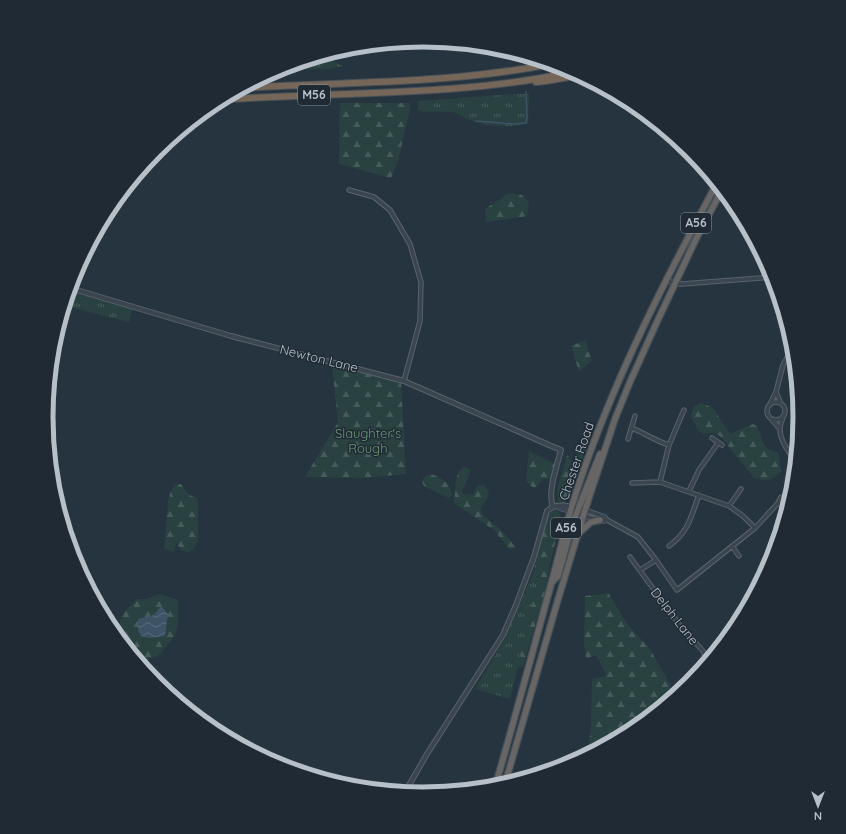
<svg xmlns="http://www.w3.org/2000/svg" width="846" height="834" viewBox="0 0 846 834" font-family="Quicksand,sans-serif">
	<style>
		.grass { fill: url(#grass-tufts) }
		.forest { fill: url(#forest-firs) }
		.water { fill: url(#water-waves) }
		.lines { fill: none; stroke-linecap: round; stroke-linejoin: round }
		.stream { stroke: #3d5467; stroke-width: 1.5 }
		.minor-casing { stroke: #58636c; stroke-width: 5.5 }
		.tertiary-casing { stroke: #58636c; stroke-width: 6 }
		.trunk-casing { stroke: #455059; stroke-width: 8 }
		.motorway-casing { stroke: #455059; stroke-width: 8 }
		.minor { stroke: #3a454f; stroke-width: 3.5 }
		.tertiary { stroke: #3a454f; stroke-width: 4 }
		.trunk { stroke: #676664; stroke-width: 5.5 }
		.motorway { stroke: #756658; stroke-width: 6 }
		.labels { text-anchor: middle; stroke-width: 3; stroke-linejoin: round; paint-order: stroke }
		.shield { fill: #1f2a34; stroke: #89939c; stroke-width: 1 }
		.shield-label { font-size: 12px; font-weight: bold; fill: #b7c0c9 }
		.street-label { font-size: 13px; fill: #b7c0c9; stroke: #1f2a34 }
		.park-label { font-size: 13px; fill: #6f9974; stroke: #1f2a34 }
		.rim { fill: none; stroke: #b7c0c9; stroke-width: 5 }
	</style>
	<defs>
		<pattern id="grass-tufts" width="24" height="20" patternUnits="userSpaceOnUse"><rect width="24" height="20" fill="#294241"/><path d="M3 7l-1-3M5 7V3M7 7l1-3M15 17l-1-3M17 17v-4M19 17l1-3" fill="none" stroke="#465c5b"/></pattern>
		<pattern id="forest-firs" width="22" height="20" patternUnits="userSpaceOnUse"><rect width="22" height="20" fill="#294241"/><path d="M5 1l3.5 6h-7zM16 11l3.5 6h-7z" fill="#465c5b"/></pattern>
		<pattern id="water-waves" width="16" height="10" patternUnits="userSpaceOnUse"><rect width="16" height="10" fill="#3d5467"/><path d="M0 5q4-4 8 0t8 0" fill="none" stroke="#576b7b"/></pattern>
	</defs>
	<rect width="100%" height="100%" fill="#26343f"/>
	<path class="grass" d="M322,55l21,11 -14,3 -52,1z
		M515,94h14l-1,29c-14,6 -41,3 -56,-2 -7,-2 -13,-8 -20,-9 -12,-1 -22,1 -34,-2v-9z
		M69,290l63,19 -3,13 -64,-16z
		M533,573h6l-13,61 -16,65 -35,-10 31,-52z"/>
	<path class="forest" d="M340,103h70v6l-12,52 -7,17 -52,-14z
		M509,193l13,2 7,7 -2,14 -41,6 -1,-13z
		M586,340l2,11 4,9 -13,12 -8,-26z
		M332,364l69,17 5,93 -45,4 -56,-1 33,-55z
		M701,403l12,5 17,26 23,-10 4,2c6,12 4,25 21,26 2,6 1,14 4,19 -10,9 -14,11 -28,7l-34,-42 -8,-3 -9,1 -5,-4 -7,-14 3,-10z
		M587,435l3,3 -19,53 -5,7 -1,6 -7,-2 -1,-12 10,-35 8,8 6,-24z
		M529,451l26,13 -4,15h-8l-8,10 -9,-7z
		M464,467l5,2 1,4 -8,18 1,3 10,1 4,-9 6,-1c12,8 2,16 -3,25 4,7 11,11 16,16 8,6 14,14 20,22l-7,1 -14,-18 -41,-28c2,-12 -1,-29 10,-36z
		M431,474c9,3 21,10 21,21l-3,3 -25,-12 -2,-4 2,-5z
		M175,484h6l8,11 8,3 1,5v38l-4,7 -5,4 -7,-1 -6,-8 -2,9 -10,-3 4,-46 2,-10z
		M552,510l7,2 2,7 -11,45 -4,25 -23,78h-5l21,-93 -6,-1 14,-54z
		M608,593l20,32 22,24 20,35 1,15 -39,32 -44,23 3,-29 1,-46 14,-3 -2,-6 -8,-15 -10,4 -2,-17 1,-46z
		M159,594l19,6c0,11 1,24 -3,35 -1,3 -14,17 -18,22l-8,1 -3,13c-11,-14 -30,-29 -26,-50 2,-8 11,-16 17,-22h10z"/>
	<path class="water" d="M161,606l7,8 -3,22 -15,2 -9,-2 -3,-6v-11l16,-4z"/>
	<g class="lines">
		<path class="stream" d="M476,121l37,3 13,-1 1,-5 -1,-26"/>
		<g class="minor-casing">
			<path id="minor" d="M349,190l25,7 16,13 20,34 11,38 -1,39 -16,60
				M667,280l8,4h7l91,-7
				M776,392l5,12
				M767 411a9 9 0 1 1 18 0a9 9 0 1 1-18 0Z
				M769,406l7,-14 7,-27 10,-18
				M783,417c-1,4 -3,8 -3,12 0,12 9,24 16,32
				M772,420l8,9
				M632,428c12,5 24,13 37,17
				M712,438l10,7
				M628,439l7,-23
				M660,482l9,-37 15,-35
				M632,483l28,-1 69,24 14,10 12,12
				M689,491l10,-21 19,-27
				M778,503l9,6
				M729,506l12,-17
				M585,510l20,7 2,3 31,17 18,23 21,30 78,-62 23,-25 3,-6
				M583,516l21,5 3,-1
				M669,546c20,-14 22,-30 30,-51
				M732,546l7,10
				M630,557l52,71 21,23 4,11
				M640,570l16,-10"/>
		</g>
		<g class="tertiary-casing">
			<path id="tertiary" d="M70,288l161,48 173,45 145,64 12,5c-4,16 -14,42 -8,57
				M557,506l3,2 19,6
				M405,792l22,-38 76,-119 13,-30 18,-48 13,-46c9,-10 27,-4 38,-1"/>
		</g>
		<g class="trunk-casing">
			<path id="trunk" d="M580,532l11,-10 9,-2
				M552,582l6,-6 14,-51 28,-71
				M505,784l52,-181 28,-93 30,-91 15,-37 26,-58 40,-85 26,-49
				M495,787c18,-62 35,-125 52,-188 11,-38 19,-78 32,-115 35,-105 86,-204 138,-301"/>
		</g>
		<g class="motorway-casing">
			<path id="motorway" d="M536,82l10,-1 34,-6
				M242,88c103,-6 207,-4 309,-24
				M220,100c118,-9 237,-3 353,-28"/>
		</g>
		<use href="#minor" class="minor"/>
		<use href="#tertiary" class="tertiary"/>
		<use href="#trunk" class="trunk"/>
		<use href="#motorway" class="motorway"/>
	</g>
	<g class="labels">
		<g class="shield">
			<rect x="298" y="85" width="32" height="20" rx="3"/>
			<rect x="681" y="213" width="30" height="20" rx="3"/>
			<rect x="551" y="518" width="30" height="20" rx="3"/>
		</g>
		<g class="shield-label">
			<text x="314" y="99">M56</text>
			<text x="696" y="227">A56</text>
			<text x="566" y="532">A56</text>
		</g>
		<g class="street-label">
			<text transform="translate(319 358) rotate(14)" y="5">Newton Lane</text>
			<text transform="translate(576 461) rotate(-71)" y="5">Chester Road</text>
			<text transform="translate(675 616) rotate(52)" y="5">Delph Lane</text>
		</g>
		<g class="park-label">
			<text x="368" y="438">Slaughter's<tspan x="368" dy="15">Rough</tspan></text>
		</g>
	</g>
	<path d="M0 0H846V834H0ZM53 417a370 370 0 1 1 740 0a370 370 0 1 1-740 0Z" fill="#1f2a34" fill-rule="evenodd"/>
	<path class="rim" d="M53 417a370 370 0 1 1 740 0a370 370 0 1 1-740 0Z"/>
	<g transform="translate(818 806) rotate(180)" stroke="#1f2a34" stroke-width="3" paint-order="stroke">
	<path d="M0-3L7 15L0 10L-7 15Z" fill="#b7c0c9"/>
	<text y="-6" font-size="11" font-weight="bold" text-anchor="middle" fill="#b7c0c9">N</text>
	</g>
</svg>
